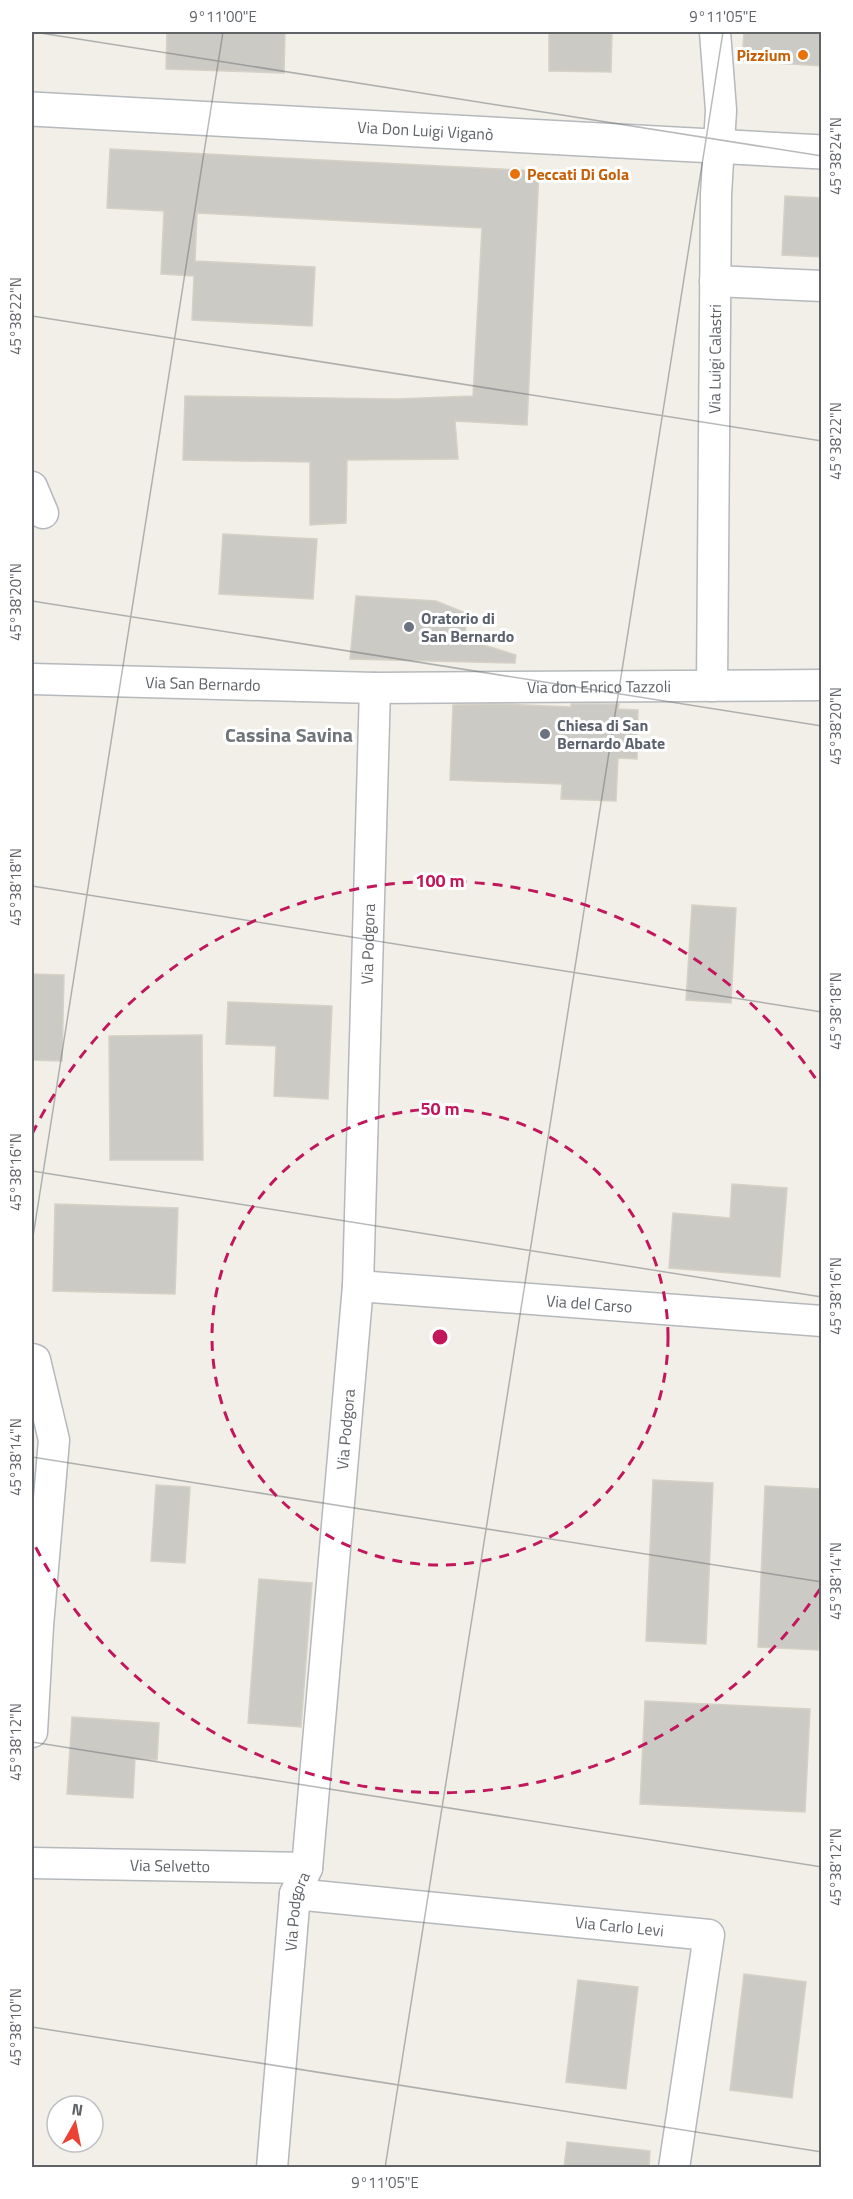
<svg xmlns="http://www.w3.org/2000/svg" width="853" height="2199" viewBox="0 0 853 2199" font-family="'Titillium Web',sans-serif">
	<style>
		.building { fill: #cccac5; stroke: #d6d1c6; stroke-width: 1.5 }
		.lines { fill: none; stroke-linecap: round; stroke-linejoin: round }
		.minor-casing { stroke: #b5b8bc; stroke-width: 33 }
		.tertiary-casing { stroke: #b5b8bc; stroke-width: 36 }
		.minor { stroke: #fff; stroke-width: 30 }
		.tertiary { stroke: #fff; stroke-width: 33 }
		.ticks { fill: none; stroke: #5f6368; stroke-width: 1.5; stroke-opacity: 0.45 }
		.ring { fill: none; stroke: #c2185b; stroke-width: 3; stroke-dasharray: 10 8 }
		.food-dot { fill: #e8710a; stroke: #fff; stroke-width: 2 }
		.worship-dot { fill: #6b7280; stroke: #fff; stroke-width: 2 }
		.labels { text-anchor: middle; stroke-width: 6; stroke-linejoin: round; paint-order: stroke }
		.food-label { font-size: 16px; font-weight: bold; fill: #c56008; stroke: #fff; text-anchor: end }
		.street-label { font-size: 16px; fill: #5f6368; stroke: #fff }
		.worship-label { font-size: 16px; font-weight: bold; fill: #5b616d; stroke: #fff; text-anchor: start }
		.quarter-label { font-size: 20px; font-weight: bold; fill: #70757a; stroke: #fff }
		.centre { fill: #c2185b; stroke: #fff; stroke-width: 3 }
		.ring-label { font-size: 18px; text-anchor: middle; font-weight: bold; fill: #c2185b; stroke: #fff; stroke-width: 6; stroke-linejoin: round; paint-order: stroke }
		.neatline { fill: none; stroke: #5f6368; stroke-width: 2 }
		.ticks-label { font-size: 15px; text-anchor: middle; fill: #5f6368 }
	</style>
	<rect width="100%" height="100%" fill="#f1efe8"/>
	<path class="building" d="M167,32h118l-1,41 -118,-4z
		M549,32h63l-1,40 -62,-1z
		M744,32h78v34l-80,-5z
		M110,149l429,22 -12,254 -72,-4 3,38 -111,1 -1,63 -36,2v-63l-127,-2 2,-64 211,3 77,-3 9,-168 -285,-15 -2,48 120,6 -3,59 -120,-6 2,-44 -33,-2 3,-63 -57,-3z
		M785,196l37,2v59l-40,-2z
		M223,534l94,5 -4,60 -94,-5z
		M356,596l80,5 32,13 -4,25 52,16 -1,8 -165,-4z
		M500,704l71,3v-3h48l-1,5 20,1 -1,49 -19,-1 -2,43 -55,-2 1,-15 -112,-4 3,-75z
		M692,905l44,3 -5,95 -45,-3z
		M32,974l32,1 -2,86 -30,-1z
		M228,1002l104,4 -4,93 -54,-3 2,-50 -50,-2z
		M202,1035l1,125h-93l-1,-124z
		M732,1184l55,4 -7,89 -111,-9 4,-55 57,5z
		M55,1204l123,4 -3,86 -122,-3z
		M653,1480l60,3 -7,161 -60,-3z
		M156,1485l34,2 -5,76 -34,-2z
		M765,1486l57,3v76l-4,85 -60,-3z
		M259,1579l53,4 -11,144 -53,-4z
		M645,1701l165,8 -5,103 -165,-8z
		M72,1717l87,6 -2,37 -22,-1 -2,39 -66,-4z
		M744,1974l62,8 -14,116 -62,-8z
		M578,1980l60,7 -12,102 -60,-7z
		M567,2142l83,9 -1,17h-85z"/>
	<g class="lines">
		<g class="minor-casing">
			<g id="minor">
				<path d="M715,281l107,5"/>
				<path d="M32,487l11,26"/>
				<path id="s1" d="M32,679l343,9 447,-3"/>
				<path id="s2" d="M712,686l4,-491 5,-85 -6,-78"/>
				<path id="s3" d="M358,1286l464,35"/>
				<path d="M32,1359l3,1 19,80 -16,186 -6,106"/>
				<path id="s4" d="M32,1863l275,5"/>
				<path id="s5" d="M295,1894l414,41 -35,233"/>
				<path id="s6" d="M272,2168l23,-274 12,-26 51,-582 17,-598"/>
			</g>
		</g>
		<g class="tertiary-casing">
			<g id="tertiary">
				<path id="s7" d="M32,109l790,43"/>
			</g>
		</g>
		<use href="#minor" class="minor"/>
		<use href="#tertiary" class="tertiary"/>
	</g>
	<path class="ticks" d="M34,32l788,124M32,316l790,125M32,601l790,125M32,886l790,126M32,1171l790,126M32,1243l191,-1211M32,1457l790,125M32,1742l790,125M32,2027l790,125M385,2168l338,-2136"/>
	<g class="ring">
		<circle cx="440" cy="1337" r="228"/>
		<path d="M820 1589A456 456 0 0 1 32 1540M32 1134A456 456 0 0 1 820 1085"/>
	</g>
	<g class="food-dot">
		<circle cx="803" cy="55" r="6"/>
		<circle cx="515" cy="174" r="6"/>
	</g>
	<g class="worship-dot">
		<circle cx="409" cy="627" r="6"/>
		<circle cx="545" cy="734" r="6"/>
	</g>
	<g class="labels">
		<g class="food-label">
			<text x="791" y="61">Pizzium</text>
			<text x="527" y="180" text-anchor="start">Peccati Di Gola</text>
		</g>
		<g class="street-label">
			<text dy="6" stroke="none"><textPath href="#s7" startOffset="394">Via Don Luigi Viganò</textPath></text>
			<text dy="6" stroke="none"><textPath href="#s2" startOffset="327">Via Luigi Calastri</textPath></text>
			<text dy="6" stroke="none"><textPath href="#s1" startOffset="171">Via San Bernardo</textPath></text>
			<text dy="6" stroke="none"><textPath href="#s1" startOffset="567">Via don Enrico Tazzoli</textPath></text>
			<text dy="6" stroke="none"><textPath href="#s6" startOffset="1230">Via Podgora</textPath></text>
			<text dy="6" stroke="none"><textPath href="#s3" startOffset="232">Via del Carso</textPath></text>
			<text dy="6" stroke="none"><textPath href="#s6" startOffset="744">Via Podgora</textPath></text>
			<text dy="6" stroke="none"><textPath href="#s4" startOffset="138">Via Selvetto</textPath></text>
			<text dy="6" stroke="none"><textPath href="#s6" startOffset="258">Via Podgora</textPath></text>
			<text dy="6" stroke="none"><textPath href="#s5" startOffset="326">Via Carlo Levi</textPath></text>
		</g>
		<g class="worship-label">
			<text x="421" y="624">Oratorio di<tspan x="421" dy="18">San Bernardo</tspan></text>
			<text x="557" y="731">Chiesa di San<tspan x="557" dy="18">Bernardo Abate</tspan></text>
		</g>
		<g class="quarter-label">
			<text x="289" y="742">Cassina Savina</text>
		</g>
	</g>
	<circle cx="440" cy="1337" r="9" class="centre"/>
	<g class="ring-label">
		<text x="440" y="887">100 m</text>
		<text x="440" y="1115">50 m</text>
	</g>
	<rect width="853" height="2199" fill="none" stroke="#ffffff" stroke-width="66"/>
	<g transform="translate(75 2124) rotate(9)"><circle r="28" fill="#ffffff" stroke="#bfc1c3" stroke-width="1.5"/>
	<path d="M0-4.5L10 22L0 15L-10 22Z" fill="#ea4335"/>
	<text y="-9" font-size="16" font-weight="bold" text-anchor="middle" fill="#5f6368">N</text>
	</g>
	<rect x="33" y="33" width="787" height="2133" class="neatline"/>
	<g class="ticks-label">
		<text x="223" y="22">9°11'00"E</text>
		<text x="723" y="22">9°11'05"E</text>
		<text transform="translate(836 156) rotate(-90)" y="5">45°38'24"N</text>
		<text transform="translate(16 316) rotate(-90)" y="5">45°38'22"N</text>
		<text transform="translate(836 441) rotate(-90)" y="5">45°38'22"N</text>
		<text transform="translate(16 602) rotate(-90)" y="5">45°38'20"N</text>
		<text transform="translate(836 726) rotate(-90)" y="5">45°38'20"N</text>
		<text transform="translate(16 887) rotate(-90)" y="5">45°38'18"N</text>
		<text transform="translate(836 1011) rotate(-90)" y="5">45°38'18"N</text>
		<text transform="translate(16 1172) rotate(-90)" y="5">45°38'16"N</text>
		<text transform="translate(836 1296) rotate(-90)" y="5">45°38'16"N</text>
		<text transform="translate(16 1457) rotate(-90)" y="5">45°38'14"N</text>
		<text transform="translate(836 1581) rotate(-90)" y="5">45°38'14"N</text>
		<text transform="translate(16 1742) rotate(-90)" y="5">45°38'12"N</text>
		<text transform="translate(836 1867) rotate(-90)" y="5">45°38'12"N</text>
		<text transform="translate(16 2027) rotate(-90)" y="5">45°38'10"N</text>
		<text x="385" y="2188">9°11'05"E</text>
	</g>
</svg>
